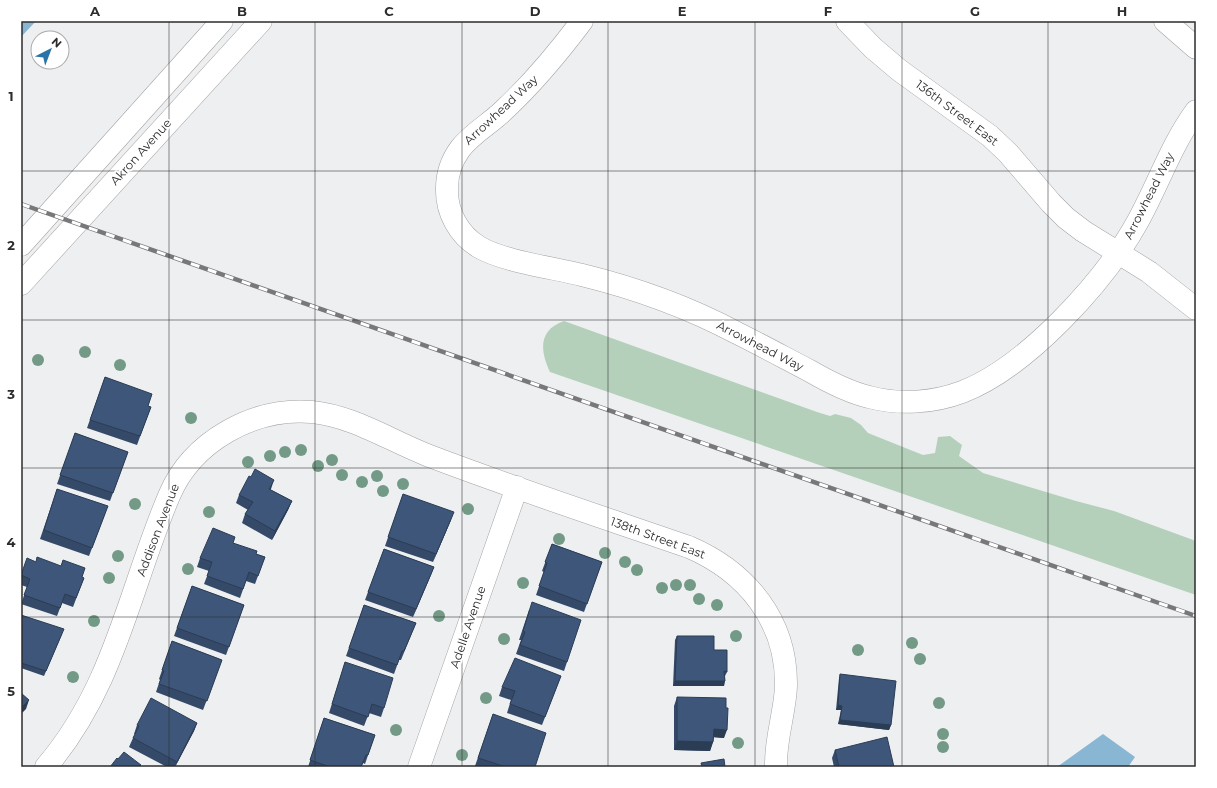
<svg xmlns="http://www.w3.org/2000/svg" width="1217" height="788" viewBox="0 0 1217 788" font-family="Montserrat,sans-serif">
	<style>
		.green { fill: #b4d0bb }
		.water { fill: #88b6d3 }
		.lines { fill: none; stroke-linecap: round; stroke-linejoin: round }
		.street-casing { stroke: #a3a4a6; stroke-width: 23 }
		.secondary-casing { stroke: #a3a4a6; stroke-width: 23 }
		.street { stroke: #fff; stroke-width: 22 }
		.secondary { stroke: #fff; stroke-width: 22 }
		.rail-casing { stroke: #78787a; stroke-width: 4.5 }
		.rail { stroke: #fff; stroke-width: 3; stroke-dasharray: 9; stroke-linecap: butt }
		.tree { fill: #739a86 }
		.wall { fill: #354a68 }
		.shaded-wall { fill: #2b3c55 }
		.building { fill: #3e5679; stroke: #2b3c55 }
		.grid { fill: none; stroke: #2c2c2d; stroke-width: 1; stroke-opacity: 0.55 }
		.labels { text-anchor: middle; stroke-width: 4; stroke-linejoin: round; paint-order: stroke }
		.street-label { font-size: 12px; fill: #2c2c2d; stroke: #fff }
		.neatline { fill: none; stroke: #2c2c2d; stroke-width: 1.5 }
		.grid-label { font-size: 13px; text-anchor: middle; font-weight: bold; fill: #2c2c2d }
	</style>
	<rect width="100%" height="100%" fill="#eeeff1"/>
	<path class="green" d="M564,321l253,91 13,4 5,-2 16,4 10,7 7,8 55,22 12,-2 3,-16 12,-1 12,9 -3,11 24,17 93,28 38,10 82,30v54l-646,-223c-10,-21 -12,-42 14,-51z"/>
	<path class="water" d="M21,21h15l-15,16z
		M1103,734l32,23 -7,10h-71z"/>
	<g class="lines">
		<g class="street-casing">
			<path id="street" d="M582,21c-24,32 -49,62 -78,89 -14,14 -32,23 -44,39 -8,11 -13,25 -13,39 -1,24 12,47 32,59 23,14 75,21 103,28 53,13 106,32 155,58 24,12 48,25 73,38 19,11 38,21 59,26 30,8 64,6 93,-5 65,-25 143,-111 176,-171 20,-36 33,-76 58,-110
				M847,21l26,27 26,22 91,66 18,17 43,50 15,15 17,13 66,41 47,37
				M46,767c69,-81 83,-177 123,-271 23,-55 85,-89 143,-84 41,4 77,28 115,43 86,33 175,62 262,92 58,25 98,74 97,139 -1,27 -11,53 -10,81
				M419,767l98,-280"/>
		</g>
		<g class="secondary-casing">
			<path id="secondary" d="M1165,21l31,27
				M21,245l201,-224
				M21,284l240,-263"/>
		</g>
		<use href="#street" class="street"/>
		<use href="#secondary" class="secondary"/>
		<g class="rail-casing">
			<path id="rail" d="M21,204l1175,412"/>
		</g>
		<use href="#rail" class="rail"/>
	</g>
	<g class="tree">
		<circle cx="85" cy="352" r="6"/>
		<circle cx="38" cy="360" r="6"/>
		<circle cx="120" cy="365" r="6"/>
		<circle cx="191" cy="418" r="6"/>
		<circle cx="301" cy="450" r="6"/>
		<circle cx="285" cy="452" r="6"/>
		<circle cx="270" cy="456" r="6"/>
		<circle cx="332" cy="460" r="6"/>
		<circle cx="248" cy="462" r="6"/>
		<circle cx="318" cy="466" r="6"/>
		<circle cx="342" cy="475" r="6"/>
		<circle cx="377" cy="476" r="6"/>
		<circle cx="362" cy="482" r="6"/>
		<circle cx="403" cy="484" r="6"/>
		<circle cx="383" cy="491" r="6"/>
		<circle cx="135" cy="504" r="6"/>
		<circle cx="468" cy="509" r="6"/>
		<circle cx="209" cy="512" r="6"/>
		<circle cx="559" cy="539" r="6"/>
		<circle cx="605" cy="553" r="6"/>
		<circle cx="118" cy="556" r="6"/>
		<circle cx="625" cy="562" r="6"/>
		<circle cx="188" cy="569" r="6"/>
		<circle cx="637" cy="570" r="6"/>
		<circle cx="109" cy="578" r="6"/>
		<circle cx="523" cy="583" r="6"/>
		<circle cx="676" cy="585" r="6"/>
		<circle cx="690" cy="585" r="6"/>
		<circle cx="662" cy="588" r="6"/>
		<circle cx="699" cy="599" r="6"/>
		<circle cx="717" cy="605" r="6"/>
		<circle cx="439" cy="616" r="6"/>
		<circle cx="94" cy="621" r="6"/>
		<circle cx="736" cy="636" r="6"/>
		<circle cx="504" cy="639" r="6"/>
		<circle cx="912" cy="643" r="6"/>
		<circle cx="858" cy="650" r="6"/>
		<circle cx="920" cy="659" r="6"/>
		<circle cx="73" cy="677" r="6"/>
		<circle cx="486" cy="698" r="6"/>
		<circle cx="939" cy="703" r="6"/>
		<circle cx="396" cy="730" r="6"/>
		<circle cx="943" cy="734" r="6"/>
		<circle cx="738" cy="743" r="6"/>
		<circle cx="943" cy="747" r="6"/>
		<circle cx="462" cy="755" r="6"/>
	</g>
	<path class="wall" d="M105,377l43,29 3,1 -14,38 -50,-17z
		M75,433l53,19 -18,49 -53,-17z
		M57,489l48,25 -16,42 -49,-17z
		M271,490l21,11 -4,9 -16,30 -30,-17 3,-9 3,-4 -12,-7 3,-8z
		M403,494l48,26 -18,42 -48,-16z
		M233,543l23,11 9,3 -10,27 -9,-3 -6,17 -36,-14 5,-13 -12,-4 3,-9z
		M552,544l50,18 -18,50 -48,-17 8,-23 -2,-1z
		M384,549l50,18 -21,50 -48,-17z
		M21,575l61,2 2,1 -11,29 -11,-4 -5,13 -36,-12 6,-17 -6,-2z
		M192,586l52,19 -18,50 -52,-19z
		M364,605l52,18 -15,37h-2l-5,14 -48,-18z
		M529,610l38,52 -3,9 -48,-17 5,-14h-2z
		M21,615l41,19 -18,42 -23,-8z
		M677,636l37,14 13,22 -2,4 -1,10h-51l2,-46z
		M172,641l50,19 -19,50 -47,-18 4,-12 -1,-1z
		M345,662l39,46 -3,9 -12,-4 -5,13 -35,-13z
		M840,674l51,51 -2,5 -51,-6 3,-14h-5l3,-32z
		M561,676l-19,49 -35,-12 4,-13 -12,-4 3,-9z
		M677,697l49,11 -2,30 -10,-1 -1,5 -3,9 -36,-1v-44z
		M493,714l42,53h-57l-3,-1z
		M324,718l51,17 -10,29 -2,-1 -2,4h-53z
		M197,723l-3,8 -19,36h-8l-38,-20 4,-9 2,-4h-1l3,-9z
		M835,750l59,17h-60l-2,-9z"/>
	<path class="shaded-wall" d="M274,480l-3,9 -5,8 3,-8z
		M292,501l-4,9 -16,30 3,-9z
		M454,512l-3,8 -18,42 3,-8z
		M434,567l-3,8 -18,42 3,-8z
		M675,681h50l-1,5h-51z
		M29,700l-3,9 -5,5v-6z
		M838,705l4,1 -1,4h-5z
		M840,720l51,5 -2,5 -51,-6z
		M197,723l-3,8 -19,36 2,-5z
		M714,729l13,1 -3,8 -13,-1z
		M677,741l36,1 -3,9 -36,-1z"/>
	<path class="building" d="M105,377l47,17 -4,12 3,1 -11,29 -50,-16z
		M75,433l53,19 -15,41 -53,-18z
		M255,469l19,11 -5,9 23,12 -17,30 -30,-17 8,-12 -14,-7 10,-19 2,1z
		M57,489l51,17 -16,42 -48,-18z
		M403,494l51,18 -18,42 -48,-17z
		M213,528l22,9 -2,6 24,8 -1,3 9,3 -7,19 -9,-4 -6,17 -36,-13 5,-14 -12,-4z
		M552,544l50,18 -15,42 -48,-18 8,-23 -2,-1z
		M384,549l50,18 -18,42 -48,-17z
		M37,557l24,9 2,-6 22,8 -3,9 2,1 -8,20 -11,-4 -5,14 -36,-13 6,-16 -9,-4 6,-17 9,4z
		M192,586l52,19 -15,42 -52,-19z
		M532,602l49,18 -14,42 -47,-17 5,-13 -2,-1z
		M364,605l52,18 -12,28h-2l-5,14 -48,-17z
		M21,615l43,14 -18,42 -25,-8z
		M677,636h37v14h13v22l-3,-1 1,10h-50z
		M172,641l50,19 -15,41 -48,-17 5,-13 -2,-1z
		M515,658l46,18 -16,41 -35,-13 5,-13 -13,-4z
		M345,662l48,16 -9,30 -12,-4 -4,13 -36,-13z
		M840,674l56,7 -5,44 -51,-5 2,-14 -4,-1z
		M21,693l8,7 -8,8z
		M677,697l49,1v10h2l-1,22 -13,-1 -1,13 -36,-1z
		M151,698l46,25 -20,39 -44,-24 6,-12 -2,-1z
		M493,714l53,19 -11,34h-29l-28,-9z
		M324,718l51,17 -7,20h-2l-5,12h-31l-20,-7z
		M887,737l7,30h-55l-4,-17z
		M124,752l17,13 -2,2h-29l7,-9 1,1z
		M724,759l1,8h-23l-1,-4z"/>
	<path class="grid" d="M169,21v746M315,21v746M462,21v746M608,21v746M755,21v746M902,21v746M1048,21v746M21,171h1175M21,320h1175M21,468h1175M21,617h1175"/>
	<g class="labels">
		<g class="street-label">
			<text transform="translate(501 110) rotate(-43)" y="4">Arrowhead Way</text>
			<text transform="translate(957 113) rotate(37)" y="4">136th Street East</text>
			<text transform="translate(141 152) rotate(-48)" y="4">Akron Avenue</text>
			<text transform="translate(1149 196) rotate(-63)" y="4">Arrowhead Way</text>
			<text transform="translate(760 346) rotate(27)" y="4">Arrowhead Way</text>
			<text transform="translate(158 530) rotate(-69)" y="4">Addison Avenue</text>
			<text transform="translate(658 538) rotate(20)" y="4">138th Street East</text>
			<text transform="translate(468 627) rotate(-71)" y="4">Adelle Avenue</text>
		</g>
	</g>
	<rect width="1217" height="788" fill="none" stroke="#ffffff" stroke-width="44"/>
	<g transform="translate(50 50) rotate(42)"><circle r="19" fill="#ffffff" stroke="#ababab"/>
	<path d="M0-3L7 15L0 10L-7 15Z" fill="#2a74a8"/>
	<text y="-6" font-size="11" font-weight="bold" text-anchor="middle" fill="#2c2c2d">N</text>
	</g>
	<rect x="22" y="22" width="1173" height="744" class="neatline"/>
	<g class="grid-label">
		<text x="95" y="16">A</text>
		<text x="242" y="16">B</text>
		<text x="389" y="16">C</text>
		<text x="535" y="16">D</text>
		<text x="682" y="16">E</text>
		<text x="828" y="16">F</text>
		<text x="975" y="16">G</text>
		<text x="1122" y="16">H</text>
		<text x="11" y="101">1</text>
		<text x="11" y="250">2</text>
		<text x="11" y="399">3</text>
		<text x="11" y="547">4</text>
		<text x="11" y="696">5</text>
	</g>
</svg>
